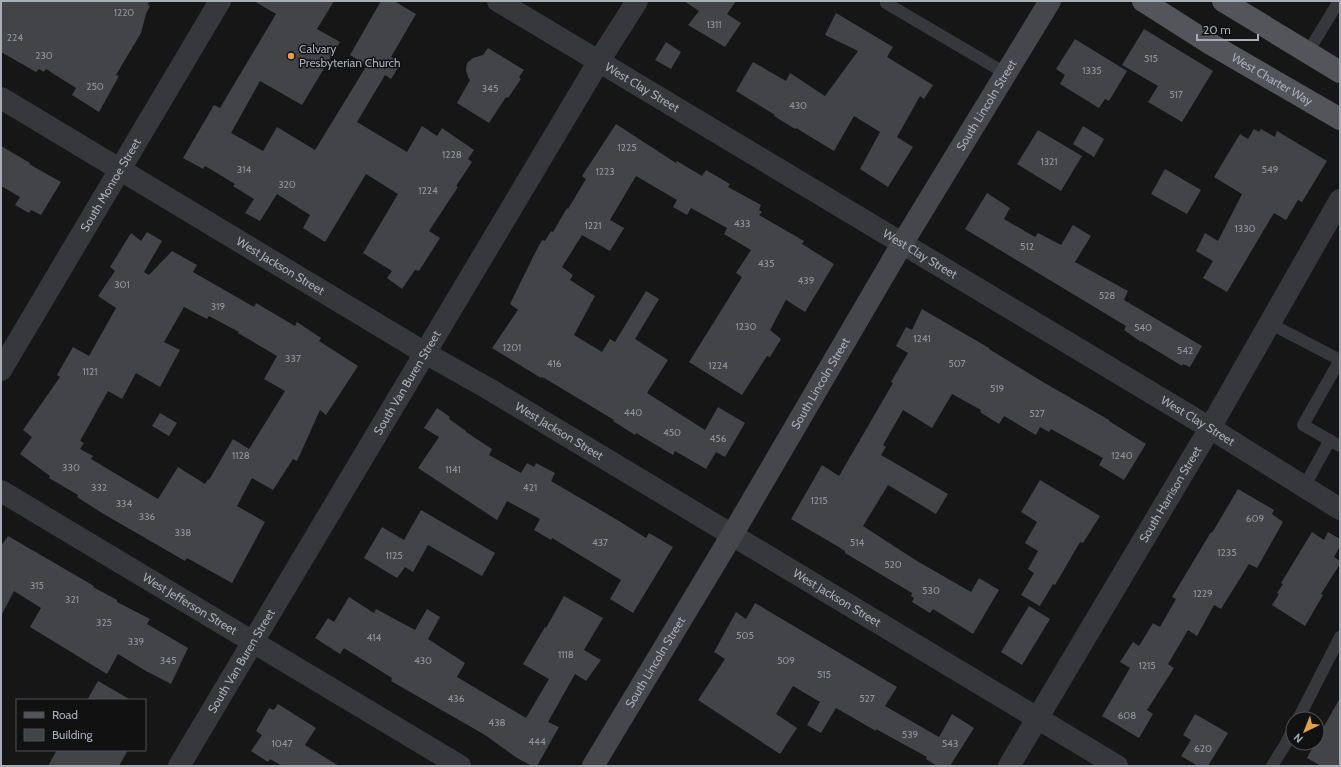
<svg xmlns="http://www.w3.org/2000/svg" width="1341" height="767" viewBox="0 0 1341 767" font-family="Cabin,sans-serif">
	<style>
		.building { fill: #434447; fill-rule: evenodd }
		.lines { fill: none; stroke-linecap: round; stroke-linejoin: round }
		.lane { stroke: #37383c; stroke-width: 12 }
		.street { stroke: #37383c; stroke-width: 22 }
		.secondary { stroke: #45474c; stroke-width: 22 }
		.primary { stroke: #53555b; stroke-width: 22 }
		.poi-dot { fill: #e4a041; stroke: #111112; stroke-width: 1.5 }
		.labels { text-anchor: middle; stroke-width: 3; stroke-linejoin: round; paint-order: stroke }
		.number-label { font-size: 10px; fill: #90949a }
		.poi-label { font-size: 12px; fill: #a9aeb6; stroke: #111112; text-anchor: start }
		.street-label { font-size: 12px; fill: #a9aeb6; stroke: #111112 }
	</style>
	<rect width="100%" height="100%" fill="#161617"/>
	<path class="building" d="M1,1h148l-1,4 2,1 -4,8 -5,19 -25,42 3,1 -20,36 -27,-17 4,-7 -30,-19 -2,3 -5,-3 -3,3 -35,-20z
		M254,1h80l-17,28 23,13 -38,63 -42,-24 -29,52 32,18 14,-24 38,23 52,-85 -17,-10 31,-54h13l22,13 -25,43 10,6 -10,16 -6,-4 -28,47 50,30 15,-26 15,10 5,-8 32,22 -6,9 4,3 -16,24 2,1 -29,44 11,7 -21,33 -4,-1 -13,19 -15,-11 5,-7 -29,-18 35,-59 -32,-20 -41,68 -22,-14 7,-13 -33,-21 -17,27 -15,-8 9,-14 -21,-13 2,-2 -30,-18 -2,3 -20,-11 31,-53 6,3 56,-94z
		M684,1h52l-9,13 14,9 -16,24 -37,-22 11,-14z
		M836,13l57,34 -6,10 46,28 -9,14 -4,-3 -23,41 16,10 -25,40 -28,-18 20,-37 -26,-16 -20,35 -38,-23 -1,1 -21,-13 1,-1 -39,-24 17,-29 33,19 4,-8 35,23 33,-45 -33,-16z
		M1144,29l69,42 -31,51 -34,-20 10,-16 -36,-21z
		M1075,39l52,32 -18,30 -4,-2 -6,9 -39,-24 5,-9 -9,-6z
		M666,42l15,10 -10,17 -16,-9z
		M488,48l36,22 -5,7 2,2 -13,19 -2,-1 -17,26 -32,-20 13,-23 -2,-3 -2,-7 1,-7 6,-5 10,-3z
		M616,124l60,39 1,-2 25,15 4,-6 24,14 -2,3 33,18 -2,5 3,2 -3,3 45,26 -2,3 32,20 -29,48 -19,-12 -16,30 11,9 -11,18 -3,-1 -25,39 -53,-33 53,-85 -6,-4 15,-23 -27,-16 3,-6 -36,-20 -4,7 -14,-8 4,-7 -41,-24 -26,44 14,8 -14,23 -28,-16 -20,32 11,8 -3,5 25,16 -21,39 28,17 8,-13 5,3 31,-51 13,8 -24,40 33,21 -21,33 58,37 13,-23 27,16 -20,34 -9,-5 -10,17 -31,-18 -2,4 -37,-22 -1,2 -22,-14 1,-1 -58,-35 -14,-8 -1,1 -49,-30 26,-38 -8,-6 24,-49 8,-15 3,1 6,-10 2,1 14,-24 1,1 18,-30 -4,-3z
		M1083,126l21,13 -10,18 -21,-13z
		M1254,129l5,3 2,-3 14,8 2,-6 50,30 -25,41 -4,-2 -12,20 -12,-7 -47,79 -24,-14 10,-17 -17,-10 9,-18 13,8 24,-47 -28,-17 26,-43 8,5z
		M1038,130l44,26 -21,35 -44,-27z
		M1,146l29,17 -1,1 32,18 -20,33 -10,-5 -2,3 -14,-8 5,-8 -19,-11z
		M1165,169l36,21 -14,24 -36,-20z
		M987,193l23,15 -6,11 31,18 3,-4 23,12 12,-20 18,11 -16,26 53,29 -4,9 78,46 -12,21 -7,-3 -1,2 -41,-25v1l-17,-12 2,-4 -161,-97z
		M147,232l15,9 -18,31 5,3 23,-24 25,14 -4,7 61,35 2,-4 39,23 2,-4 24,16 -2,3 39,25 -32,49 -6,-5 -23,51 -4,-2 -20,31 -21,-12 -15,28 28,16 -33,61 -45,-25 -2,3 -83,-48 -25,-16 1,-2 -29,-17 1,-2 -30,-22 12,-17 -9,-7 37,-53 -3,-2 16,-28 16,9 27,-48 -18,-12 17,-25 -5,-4 21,-34 10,8zM184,307l23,12 2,-3 30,16 -1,1 39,23 -13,23 21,12 -36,58 -16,-10 -24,41 -1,-1 -3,5 -27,-17 -20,32 -67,-40 2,-3 -13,-7 4,-6 -4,-2 28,-50 14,8 14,-26 24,14 20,-37 -16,-8z
		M922,309l67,39v1l54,33 66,38v1l37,23 -22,36 -25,-15 4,-7 -52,-29 -2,3 -9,-5 -4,8 -32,-19 -5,8 -19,-12 1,-2 -29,-16 -20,34 -29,-18 -20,35 3,2 -5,8 67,39 -12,20 -48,-29 -25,41 54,35 54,31 8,-14 20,12 -26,44 -40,-25 -3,4 -18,-11 2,-4 -3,-2 1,-3 -67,-40v-2l-8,-5 -46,-27 31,-54 17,11 54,-93 -2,-1 17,-29 -12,-7 10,-19 6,3z
		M437,408l13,9 -1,2 17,12v1l26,17 -3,6 32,18 6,-10 7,4 2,-4 19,10 -4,8 68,40 27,17 3,-5 24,14 -40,66 -23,-14 11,-19 -69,-42 -1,2 -17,-10 6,-11 -33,-18 -10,19 -79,-52 21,-31 -15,-9z
		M160,413l17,10 -8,13 -17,-10z
		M1040,480l60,36 -17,27 -3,-1 -25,43 -2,-1 -13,22 -19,-11 13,-22 -6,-4 10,-18 -13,-8 12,-21 -16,-10z
		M1238,489l36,21 -2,4 11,8 -26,46 -8,-4 -28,45 -7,-4 -17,31 -9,-6 -20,34 6,4 -27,42 6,4 -14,24 -37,-22 28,-48 -10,-6 13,-20 6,4 14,-23 7,4 16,-28 -4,-2 39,-65 1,1z
		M421,510l74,43 -13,23 -54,-31 -15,27 -8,-5 -8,11 -33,-20 18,-31 22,13z
		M1312,532l12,8 4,-8 12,7v7l-6,11 6,4v3l-19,30 2,1 -18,31 -33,-21 7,-11 -2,-1 6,-9 -2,-1z
		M8,536l86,50 -1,1 24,13v2l33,17 -3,5 41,24 -17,36 -25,-13 -28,-17 -11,20 -77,-47 11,-19 -27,-17 -13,25v-70z
		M564,596l39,22 -19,32 17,10 -15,21 -11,-7 -27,48 11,5 -22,39h-5l-15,-8 -32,-23 -94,-54 1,-3 -48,-30 -4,6 -25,-16 13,-20 6,4 15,-25 25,16 2,-4 39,21 12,-21 13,8 -12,22 37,24 -8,14 69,41 23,-39 -26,-15 22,-37 1,1z
		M755,603l142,84 -12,19 54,31 13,-23 22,14 -24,38h-13l-11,-7 1,-2 -51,-28v2l-40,-23 -15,25 -14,-8 13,-23 -27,-16 -17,28 21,14 -17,26 -82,-54 27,-41 -11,-7 22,-40 10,7z
		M1029,606l21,13 -28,46 -21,-13z
		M98,681l33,19h-44z
		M1340,698v68h-19l-14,-8 8,-15h2v-4z
		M278,704l38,24 -11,17 34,21h-57l-12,-7 -2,3 -17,-11 11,-16 -6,-4 13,-23 5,2z
		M1195,714l33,19 -20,33h-10l-17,-10 10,-16 -8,-5z
		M57,750h71l-9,16h-71z"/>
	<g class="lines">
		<path class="lane" d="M886,3l119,70
			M1308,52l31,-51
			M1269,323l71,37
			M1340,360l-37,65 37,21
			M1304,487l26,-47
			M1298,719l42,-82
			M1272,766l13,-21 8,-16"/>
		<g class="street">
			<path id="s1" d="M498,1l712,427 130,81"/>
			<path id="s2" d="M1,98l424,255 64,36 628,377"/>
			<path id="s3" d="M1,370l219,-369"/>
			<path id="s4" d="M1,491l459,275"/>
			<path id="s5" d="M179,766l420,-705 38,-60"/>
			<path id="s6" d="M1009,766l201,-338 130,-228"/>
		</g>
		<path class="secondary" id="s7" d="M593,766l139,-231 170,-291 148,-243"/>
		<g class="primary">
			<path id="s8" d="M1143,1l66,42 131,76"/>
			<path d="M1223,1l117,71"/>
		</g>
	</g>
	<circle class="poi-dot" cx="291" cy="56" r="4"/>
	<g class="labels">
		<g class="number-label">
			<text x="124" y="16">1220</text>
			<text x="714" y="28">1311</text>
			<text x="15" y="41">224</text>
			<text x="44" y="59">230</text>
			<text x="1151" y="62">515</text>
			<text x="1092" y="74">1335</text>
			<text x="95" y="90">250</text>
			<text x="490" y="92">345</text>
			<text x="1176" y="98">517</text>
			<text x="798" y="109">430</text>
			<text x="627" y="151">1225</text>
			<text x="452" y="158">1228</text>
			<text x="1049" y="165">1321</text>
			<text x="244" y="173">314</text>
			<text x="1270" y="173">549</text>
			<text x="605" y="175">1223</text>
			<text x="287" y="188">320</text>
			<text x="428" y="194">1224</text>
			<text x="742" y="227">433</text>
			<text x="593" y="229">1221</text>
			<text x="1245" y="232">1330</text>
			<text x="1027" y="250">512</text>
			<text x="766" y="267">435</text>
			<text x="806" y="284">439</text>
			<text x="122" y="288">301</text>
			<text x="1107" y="299">528</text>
			<text x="218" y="310">319</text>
			<text x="746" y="330">1230</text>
			<text x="1143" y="331">540</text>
			<text x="922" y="342">1241</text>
			<text x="512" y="351">1201</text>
			<text x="1185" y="354">542</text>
			<text x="293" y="362">337</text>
			<text x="554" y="367">416</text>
			<text x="957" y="367">507</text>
			<text x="718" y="369">1224</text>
			<text x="90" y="375">1121</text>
			<text x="997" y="392">519</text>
			<text x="633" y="416">440</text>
			<text x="1037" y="417">527</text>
			<text x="672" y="436">450</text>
			<text x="718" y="442">456</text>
			<text x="241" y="459">1128</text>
			<text x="1122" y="459">1240</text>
			<text x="71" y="471">330</text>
			<text x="453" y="473">1141</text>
			<text x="99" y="491">332</text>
			<text x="530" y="491">421</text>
			<text x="819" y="504">1215</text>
			<text x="124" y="507">334</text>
			<text x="147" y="520">336</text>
			<text x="1255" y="522">609</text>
			<text x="183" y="536">338</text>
			<text x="600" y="546">437</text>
			<text x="857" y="546">514</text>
			<text x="1227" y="556">1235</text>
			<text x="394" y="559">1125</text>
			<text x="893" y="568">520</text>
			<text x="37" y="589">315</text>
			<text x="931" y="594">530</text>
			<text x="1203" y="597">1229</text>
			<text x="72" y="603">321</text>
			<text x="104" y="626">325</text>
			<text x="745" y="639">505</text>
			<text x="374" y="641">414</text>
			<text x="136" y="645">339</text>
			<text x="566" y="658">1118</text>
			<text x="168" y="664">345</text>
			<text x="423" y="664">430</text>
			<text x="786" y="664">509</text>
			<text x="1147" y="669">1215</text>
			<text x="824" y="678">515</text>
			<text x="456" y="702">436</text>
			<text x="867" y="702">527</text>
			<text x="1127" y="719">608</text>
			<text x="497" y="726">438</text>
			<text x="910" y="738">539</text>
			<text x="537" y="745">444</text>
			<text x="282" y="747">1047</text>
			<text x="950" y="747">543</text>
			<text x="1203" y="752">620</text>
		</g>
		<g class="poi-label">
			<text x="299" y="53">Calvary<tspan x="299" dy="14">Presbyterian Church</tspan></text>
		</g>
		<g class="street-label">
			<text dy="4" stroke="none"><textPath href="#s8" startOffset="151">West Charter Way</textPath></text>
			<text dy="4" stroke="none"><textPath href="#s1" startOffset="168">West Clay Street</textPath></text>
			<text dy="4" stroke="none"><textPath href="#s7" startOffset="769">South Lincoln Street</textPath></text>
			<text dy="4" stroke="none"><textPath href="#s3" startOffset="215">South Monroe Street</textPath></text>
			<text dy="4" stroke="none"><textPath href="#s1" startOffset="492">West Clay Street</textPath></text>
			<text dy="4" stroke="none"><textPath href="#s2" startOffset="326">West Jackson Street</textPath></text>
			<text dy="4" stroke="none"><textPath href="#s5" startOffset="446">South Van Buren Street</textPath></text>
			<text dy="4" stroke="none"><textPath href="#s7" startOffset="445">South Lincoln Street</textPath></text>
			<text dy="4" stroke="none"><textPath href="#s1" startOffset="816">West Clay Street</textPath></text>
			<text dy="4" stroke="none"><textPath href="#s2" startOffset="650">West Jackson Street</textPath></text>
			<text dy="4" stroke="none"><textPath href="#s6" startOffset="316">South Harrison Street</textPath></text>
			<text dy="4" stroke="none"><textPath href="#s2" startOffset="974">West Jackson Street</textPath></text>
			<text dy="4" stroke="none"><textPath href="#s4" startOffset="220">West Jefferson Street</textPath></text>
			<text dy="4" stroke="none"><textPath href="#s5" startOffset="122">South Van Buren Street</textPath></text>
			<text dy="4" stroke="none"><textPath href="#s7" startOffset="121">South Lincoln Street</textPath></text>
		</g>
	</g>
	<rect width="1341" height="767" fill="none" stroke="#a9aeb6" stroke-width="4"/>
	<rect x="16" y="699" width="130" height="52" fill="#111112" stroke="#4e5054"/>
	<rect x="24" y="712" width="20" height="6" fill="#53555b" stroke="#4e5054"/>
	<text x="52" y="719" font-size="12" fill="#a9aeb6">Road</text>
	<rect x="24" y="729" width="20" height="12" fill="#434447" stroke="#4e5054"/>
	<text x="52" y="739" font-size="12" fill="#a9aeb6">Building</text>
	<g transform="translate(1305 731) rotate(223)"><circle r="19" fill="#111112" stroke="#4e5054"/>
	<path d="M0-3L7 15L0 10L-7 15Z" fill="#e4a041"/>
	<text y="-6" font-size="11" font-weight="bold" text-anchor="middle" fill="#a9aeb6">N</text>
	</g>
	<path d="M1197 34v6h61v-6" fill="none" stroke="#a9aeb6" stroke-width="2"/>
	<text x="1203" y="34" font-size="12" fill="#a9aeb6" stroke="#111112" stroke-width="3" paint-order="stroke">20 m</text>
</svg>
